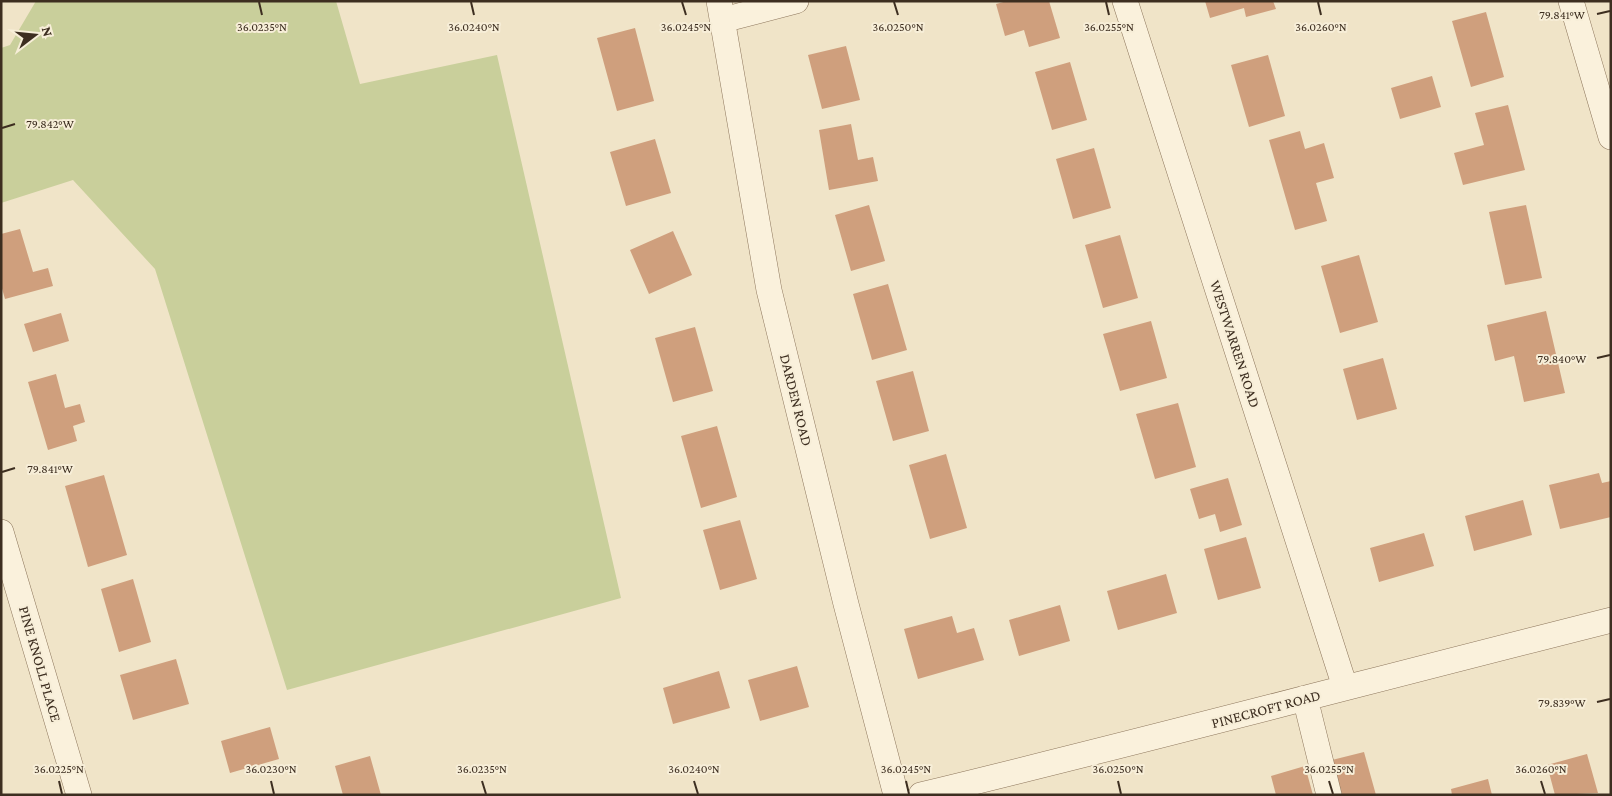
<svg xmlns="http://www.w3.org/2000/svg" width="1612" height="796" viewBox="0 0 1612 796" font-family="'Crimson Pro',serif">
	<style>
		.green { fill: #c9cf9b }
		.building { fill: #cf9f7d }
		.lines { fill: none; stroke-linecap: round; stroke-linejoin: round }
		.minor-casing { stroke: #8d765c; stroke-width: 26 }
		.minor { stroke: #faf1dc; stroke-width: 25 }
		.ticks { fill: none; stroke: #3d2e20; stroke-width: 2 }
		.labels { text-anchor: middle; stroke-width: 4; stroke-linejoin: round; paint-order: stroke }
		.street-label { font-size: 15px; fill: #3d2e20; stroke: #f7eed8 }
		.ticks-label { font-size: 12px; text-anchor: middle; fill: #3d2e20; stroke: #f7eed8; stroke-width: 4; stroke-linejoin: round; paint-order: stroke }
	</style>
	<rect width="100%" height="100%" fill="#f0e4c8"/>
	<path class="green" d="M36,1h300l24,83 137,-29 124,543 -334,92 -132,-421 -82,-89 -72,23v-155l9,-3z"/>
	<path class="building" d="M1007,1h42l11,37 -31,9 -5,-17 -19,6 -9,-32z
		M1205,1h68l3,8 -30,8 -2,-9 -34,10z
		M1486,12l18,65 -33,10 -19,-66z
		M635,28l19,73 -37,10 -20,-73z
		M846,46l14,54 -38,9 -14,-54z
		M1268,55l17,61 -36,11 -18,-62z
		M1070,62l17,58 -35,10 -17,-58z
		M1432,76l9,31 -41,12 -9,-31z
		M1508,105l17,65 -62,15 -9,-32 30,-8 -9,-32z
		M851,124l7,36 15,-3 5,24 -49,9 -10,-60z
		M1300,131l5,18 19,-6 10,35 -18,5 11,38 -32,9 -26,-90z
		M655,139l16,54 -45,13 -16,-54z
		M1094,148l17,60 -38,11 -17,-60z
		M869,205l16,56 -34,10 -16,-56z
		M1526,205l16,73 -37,7 -16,-73z
		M20,229l13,43 15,-4 5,18 -48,13 -4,-14v-51z
		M673,231l19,44 -43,19 -19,-44z
		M1120,235l18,63 -35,10 -18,-63z
		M1359,255l19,67 -38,11 -19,-67z
		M888,284l19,66 -35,10 -19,-66z
		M1546,311l19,82 -41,9 -10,-46 -19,5 -8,-36z
		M61,313l8,28 -36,11 -9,-28z
		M1151,321l16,57 -47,13 -17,-57z
		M695,327l18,64 -40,11 -18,-64z
		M1383,358l14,51 -40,11 -14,-51z
		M913,371l16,60 -36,10 -17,-60z
		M56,374l9,34 15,-4 5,18 -12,4 4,15 -29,9 -20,-68z
		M1178,403l18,64 -41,12 -19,-65z
		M717,426l20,71 -36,11 -20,-72z
		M946,454l21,74 -37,11 -21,-74z
		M1599,473l3,10 9,-2v36l-51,12 -11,-44z
		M104,475l23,80 -39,12 -23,-81z
		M1228,478l14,47 -22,7 -5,-18 -16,5 -9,-30z
		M1523,500l9,35 -58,16 -9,-35z
		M740,520l17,59 -37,11 -17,-60z
		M1424,533l10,33 -55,16 -9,-34z
		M1246,537l15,51 -43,12 -14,-51z
		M1166,574l11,39 -59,17 -11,-39z
		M133,579l18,63 -32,10 -18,-63z
		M1060,605l10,36 -51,15 -10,-36z
		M952,616l5,17 17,-5 10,32 -66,19 -14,-50z
		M176,659l13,45 -56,16 -13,-45z
		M797,666l12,41 -49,14 -12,-41z
		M719,671l11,37 -57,16 -10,-36z
		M270,727l9,32 -49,14 -9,-32z
		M1364,752l12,43h-34l-10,-35z
		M1587,754l11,39 -43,2 -8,-30z
		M370,756l11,39h-38l-8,-29z
		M1305,766l8,29h-37l-5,-19z
		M1488,779l4,16h-40l-1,-6z"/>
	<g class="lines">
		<g class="minor-casing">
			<path id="minor" d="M719,1l50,289 77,314 50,191
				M1125,1l220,686
				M1571,1l40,136
				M723,20l73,-19
				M1,532l78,263
				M1305,698l24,97
				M921,795c231,-56 460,-117 690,-175"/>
		</g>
		<use href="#minor" class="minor"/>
	</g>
	<path class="ticks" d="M259,2l3,13M471,2l3,13M682,2l4,13M894,2l4,13M1106,2l3,13M1318,2l3,13M1597,14l13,-3M2,128l13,-4M1597,358l13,-3M2,472l13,-4M1597,702l13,-3M59,781l3,13M271,781l3,13M482,781l4,13M694,781l4,13M906,781l3,13M1118,781l3,13M1329,781l4,13M1541,781l4,13"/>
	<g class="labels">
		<g class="street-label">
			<text transform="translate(1235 344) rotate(72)" y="5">WESTWARREN ROAD</text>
			<text transform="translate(796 400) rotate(76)" y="5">DARDEN ROAD</text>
			<text transform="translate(40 664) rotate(74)" y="5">PINE KNOLL PLACE</text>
			<text transform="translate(1266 709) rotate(-15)" y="5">PINECROFT ROAD</text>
		</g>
	</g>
	<g class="ticks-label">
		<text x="1562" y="19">79.841°W</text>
		<text x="262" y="31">36.0235°N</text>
		<text x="474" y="31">36.0240°N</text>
		<text x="686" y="31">36.0245°N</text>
		<text x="898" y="31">36.0250°N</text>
		<text x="1109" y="31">36.0255°N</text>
		<text x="1321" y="31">36.0260°N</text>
		<text x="50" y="128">79.842°W</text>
		<text x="1562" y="363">79.840°W</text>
		<text x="50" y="473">79.841°W</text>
		<text x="1562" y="707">79.839°W</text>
		<text x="59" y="773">36.0225°N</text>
		<text x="271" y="773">36.0230°N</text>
		<text x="482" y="773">36.0235°N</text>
		<text x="694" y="773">36.0240°N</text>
		<text x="906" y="773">36.0245°N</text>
		<text x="1118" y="773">36.0250°N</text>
		<text x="1329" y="773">36.0255°N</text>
		<text x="1541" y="773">36.0260°N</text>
	</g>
	<rect width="1612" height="796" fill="none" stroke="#3d2e20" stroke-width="5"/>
	<g transform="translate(35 35) rotate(74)" stroke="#f7eed8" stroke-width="4" paint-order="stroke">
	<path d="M0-4L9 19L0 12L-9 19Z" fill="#3d2e20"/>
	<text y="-8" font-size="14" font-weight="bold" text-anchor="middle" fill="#3d2e20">N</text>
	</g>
</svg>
